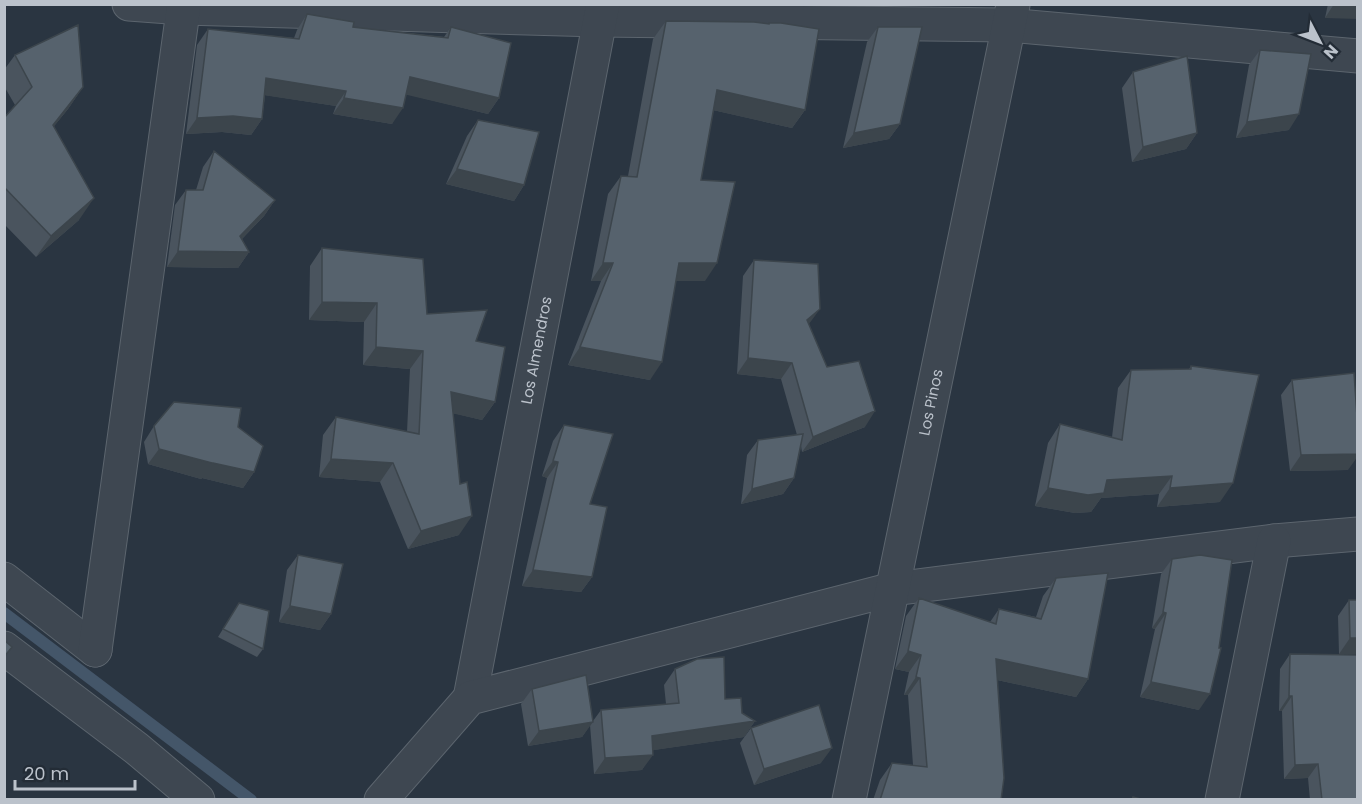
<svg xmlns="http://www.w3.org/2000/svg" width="1362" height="804" viewBox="0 0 1362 804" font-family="Poppins,sans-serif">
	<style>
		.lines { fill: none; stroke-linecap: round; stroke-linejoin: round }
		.stream { stroke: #445669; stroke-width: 12 }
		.street-casing { stroke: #5c656e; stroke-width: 35 }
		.street { stroke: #3e4751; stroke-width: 33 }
		.wall { fill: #4a545e }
		.shaded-wall { fill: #3c454c }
		.building { fill: #56626d; stroke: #3c454c; stroke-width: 1.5 }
		.labels { text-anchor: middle; stroke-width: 4.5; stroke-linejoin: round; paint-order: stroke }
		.street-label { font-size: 15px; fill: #bbc2cb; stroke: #232c36 }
	</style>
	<rect width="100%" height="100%" fill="#2a3541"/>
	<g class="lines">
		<path class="stream" d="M4,613l247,187"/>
		<g class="street-casing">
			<g id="street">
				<path d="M129,4l54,4 416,12 409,5 350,31"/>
				<path d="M4,579l91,71"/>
				<path d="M4,648l132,100 62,52"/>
				<path d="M95,650l89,-646"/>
				<path id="s1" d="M470,698l133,-694"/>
				<path d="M381,800l89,-102 423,-109 381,-48 84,-7"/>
				<path id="s2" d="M849,800l164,-795"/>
				<path d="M1222,800l52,-259"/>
			</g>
		</g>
		<use href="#street" class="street"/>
	</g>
	<path class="wall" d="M1328,4h30l-33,14z
		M307,14l46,13 91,10 7,-10 48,71 -11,16 -82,-20 -14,30 -59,-10 3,-8 -71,-11 -3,24 -11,16 -29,-3 -36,2 11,-89 11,-16 86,9 3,-8z
		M666,21l139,89 -13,18 -79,-18 -12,70 4,101h-29l-26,99 -82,-15 33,-84h-10l17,-87 13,-18h7l25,-137z
		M878,27l22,97 -11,15 -46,9 24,-106z
		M1260,50l29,80 -53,8 13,-73z
		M15,55l68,32 -15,22 -14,17 25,94 -43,37 -32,-33v-106l11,-13 -11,-19v-16z
		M1133,72l64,61 -11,16 -54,13 -10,-74z
		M478,120l46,65 -10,16 -68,-17 21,-48z
		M214,151l61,49 -11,16 -22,23 7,13 -11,16 -71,-1 8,-62 11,-15h10l7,-23z
		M322,248l105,66 49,27 19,61 -13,18 -29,-7 6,122 -51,14 -28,-67 -61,-5 4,-42 13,-18 71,15 3,-63 -47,-4 1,-43 -55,-2 1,-54z
		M754,260l55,65 18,42 38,60 -63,25 -1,-6 -7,32 -11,16 -42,10 6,-49 11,-15 39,-5 -16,-56 -44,-5 6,-98z
		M1191,366l29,136 -63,5 2,-13 -58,4 -10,14 -16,1 -40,-7 13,-63 12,-19 52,13 6,-49 13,-18 58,-1z
		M1292,380l56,90 -58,1 -9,-76z
		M564,425l26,79 2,73 -11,15 -59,-6 25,-108 -5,-2 11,-35z
		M154,426l84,1 16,45 -11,16 -41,-10 -1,1 -53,-15 -4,-22z
		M298,555l33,59 -11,16 -41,-8 8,-52z
		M1172,559l27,151 -59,-13 15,-68 -3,-1 9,-54z
		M1056,578l32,101 -12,18 -79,-17 4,120h-128l7,-20 12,-17 21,2 -5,-70h-4l5,-23 -14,-3 11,-53 13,-18 71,24 9,-13 37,8 7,-21z
		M1349,600l9,54h-19l-1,-38z
		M239,603l24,46 -6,8 -39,-20z
		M1290,654l67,66 1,80h-48l-2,-22 -24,1 -2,-68h-3l1,-42z
		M675,669l50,30 17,14 13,8 -11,16 -91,13 -11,20 -48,4 -4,-49 -8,12 -54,9 -7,-42 11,-15 61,32 8,-11 65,-6 -2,-19z
		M751,728l70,35 -67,22 -14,-42z"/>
	<path class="shaded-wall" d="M1334,4h24v15l-33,-1z
		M410,77l89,21 -11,16 -89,-21z
		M266,78l80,13 -10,15 -80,-12z
		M83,87l-15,22 -30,37 15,-21z
		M717,90l88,20 -13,18 -88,-20z
		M344,98l59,10 -11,16 -59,-10z
		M1299,114l-10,16 -53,8 11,-16z
		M233,116l29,3 -11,16 -29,-3 -36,2 11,-16z
		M900,124l-11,15 -46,9 11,-15z
		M1197,133l-11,16 -54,13 11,-15z
		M457,169l67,16 -10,16 -68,-17z
		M94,198l-15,22 -43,37 15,-21z
		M275,200l-11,16 -35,36 11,-16z
		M178,251l71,1 -11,16 -71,-1z
		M603,263h10l-12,18h-10z
		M679,263h38l-12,18h-38z
		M322,302l55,1 -13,19 -55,-2z
		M820,309l-11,15 -2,-4z
		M376,347l47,4 -13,18 -47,-4z
		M580,347l82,15 -12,18 -82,-15z
		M748,358l44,5 -11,16 -44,-5z
		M451,392l44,10 -13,18 -44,-10z
		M875,411l-10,16 -63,25 11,-15z
		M159,449l54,14 41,9 -11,16 -41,-10 -1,1 -53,-15z
		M1358,454v2l-10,14 -58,1 11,-16z
		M331,459l62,4 -13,19 -61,-5z
		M553,461l5,1 -11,16 -5,-2z
		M1172,476l-13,18 -58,4 -10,14 -16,1 -40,-7 13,-18 59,-8z
		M794,478l-11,16 -42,10 11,-15z
		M1233,483l-13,19 -63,5 13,-19z
		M472,516l-13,19 -51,14 13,-18z
		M533,570l59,7 -11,15 -59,-6z
		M290,606l41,8 -11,16 -41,-8z
		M1163,612l3,1 -11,16 -3,-1z
		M1350,638h8v16h-19z
		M908,651l13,4 -12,17 -14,-3z
		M996,659l92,20 -12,18 -93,-20z
		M916,677l4,1 -12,17h-4z
		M1151,682l59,12 -11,16 -59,-13z
		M1289,696h3l-10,15h-3z
		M755,721l-11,16 -103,15 11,-16z
		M593,722l-11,15 -54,9 11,-15z
		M832,748l-11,15 -67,22 10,-16z
		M653,755l-11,15 -48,4 11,-16z
		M1318,764l-10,14 -24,1 11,-14z"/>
	<path class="building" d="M307,14l47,8 -1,5 95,11 3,-11 60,16 -12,55 -89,-21 -7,31 -59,-10 2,-7 -80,-13 -4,41 -29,-3 -36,2 11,-89 91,10z
		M666,21l88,1 15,2v-1h12l38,6 -14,81 -88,-20 -16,90 34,2 -18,81h-38l-17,99 -82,-15 33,-84h-10l18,-87 16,1z
		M78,25l5,62 -30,38 41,73 -43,38 -47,-49v-69l28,-31 -17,-32z
		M878,27h44l-22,97 -46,9z
		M1260,50l51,4 -12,60 -52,8z
		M1187,56l10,77 -54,14 -10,-75z
		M478,120l61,12 -15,53 -67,-16z
		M214,151l61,49 -35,36 9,16 -71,-1 8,-61h17z
		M322,248l101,11 4,55 60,-4 -11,31 29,6 -10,55 -44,-10 9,92 7,-2 5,34 -51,15 -28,-68 -62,-4 5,-42 83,17 4,-83 -47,-4 1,-44 -55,-1z
		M754,260l64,4 2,45 -13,11 20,47 32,-6 16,50 -62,26 -21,-74 -44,-5z
		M1191,366l68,9 -26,108 -63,5 2,-12 -65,4 -3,13 -16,2 -40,-7 12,-64 62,16 9,-70 60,-1z
		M1354,373l4,58v23l-57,1 -9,-75z
		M174,402l67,6 -3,19 25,19 -9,26 -41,-9h-1l-53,-14 -5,-23z
		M564,425l49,9 -23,70 17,3 -15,70 -59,-7 25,-108 -5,-1z
		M803,434l-9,44 -42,11 6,-49z
		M298,555l45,9 -12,50 -41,-8z
		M1200,555l32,5 -13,88h2l-11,46 -59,-12 15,-69 -3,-1 9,-53z
		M1108,573l-20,106 -92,-20 8,119 -3,22h-121l12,-37 35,4 -7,-89 -4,-1 5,-22 -13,-4 11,-53 77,26 3,-15 42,10 15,-41z
		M1349,600h9v38h-8z
		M239,603l30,8 -6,38 -40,-20z
		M4,640l8,7 -8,10z
		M1290,654l68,1 -1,65h1v80h-36l-4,-36 -23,1 -3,-69h-3z
		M724,657l1,42 16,-1 1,15 13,8 -103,15 1,19 -48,3 -4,-48 78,-7 -4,-34 22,-10z
		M586,675l7,47 -54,9 -7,-42z
		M819,705l13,43 -68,21 -13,-41z
		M1133,797l11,3h-12z"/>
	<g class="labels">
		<g class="street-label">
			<text dy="5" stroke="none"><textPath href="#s1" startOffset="354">Los Almendros</textPath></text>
			<text dy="5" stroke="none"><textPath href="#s2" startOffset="406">Los Pinos</textPath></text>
		</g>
	</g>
	<rect width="1362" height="804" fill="none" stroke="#bbc2cb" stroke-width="12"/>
	<g transform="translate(1320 42) rotate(132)" stroke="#232c36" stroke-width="4.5" paint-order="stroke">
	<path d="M0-4.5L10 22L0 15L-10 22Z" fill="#bbc2cb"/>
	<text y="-9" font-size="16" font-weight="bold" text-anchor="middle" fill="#bbc2cb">N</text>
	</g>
	<path d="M15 780v9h120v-9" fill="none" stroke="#bbc2cb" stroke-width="3"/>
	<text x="24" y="780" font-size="18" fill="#bbc2cb" stroke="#232c36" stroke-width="4.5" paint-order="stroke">20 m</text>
</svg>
